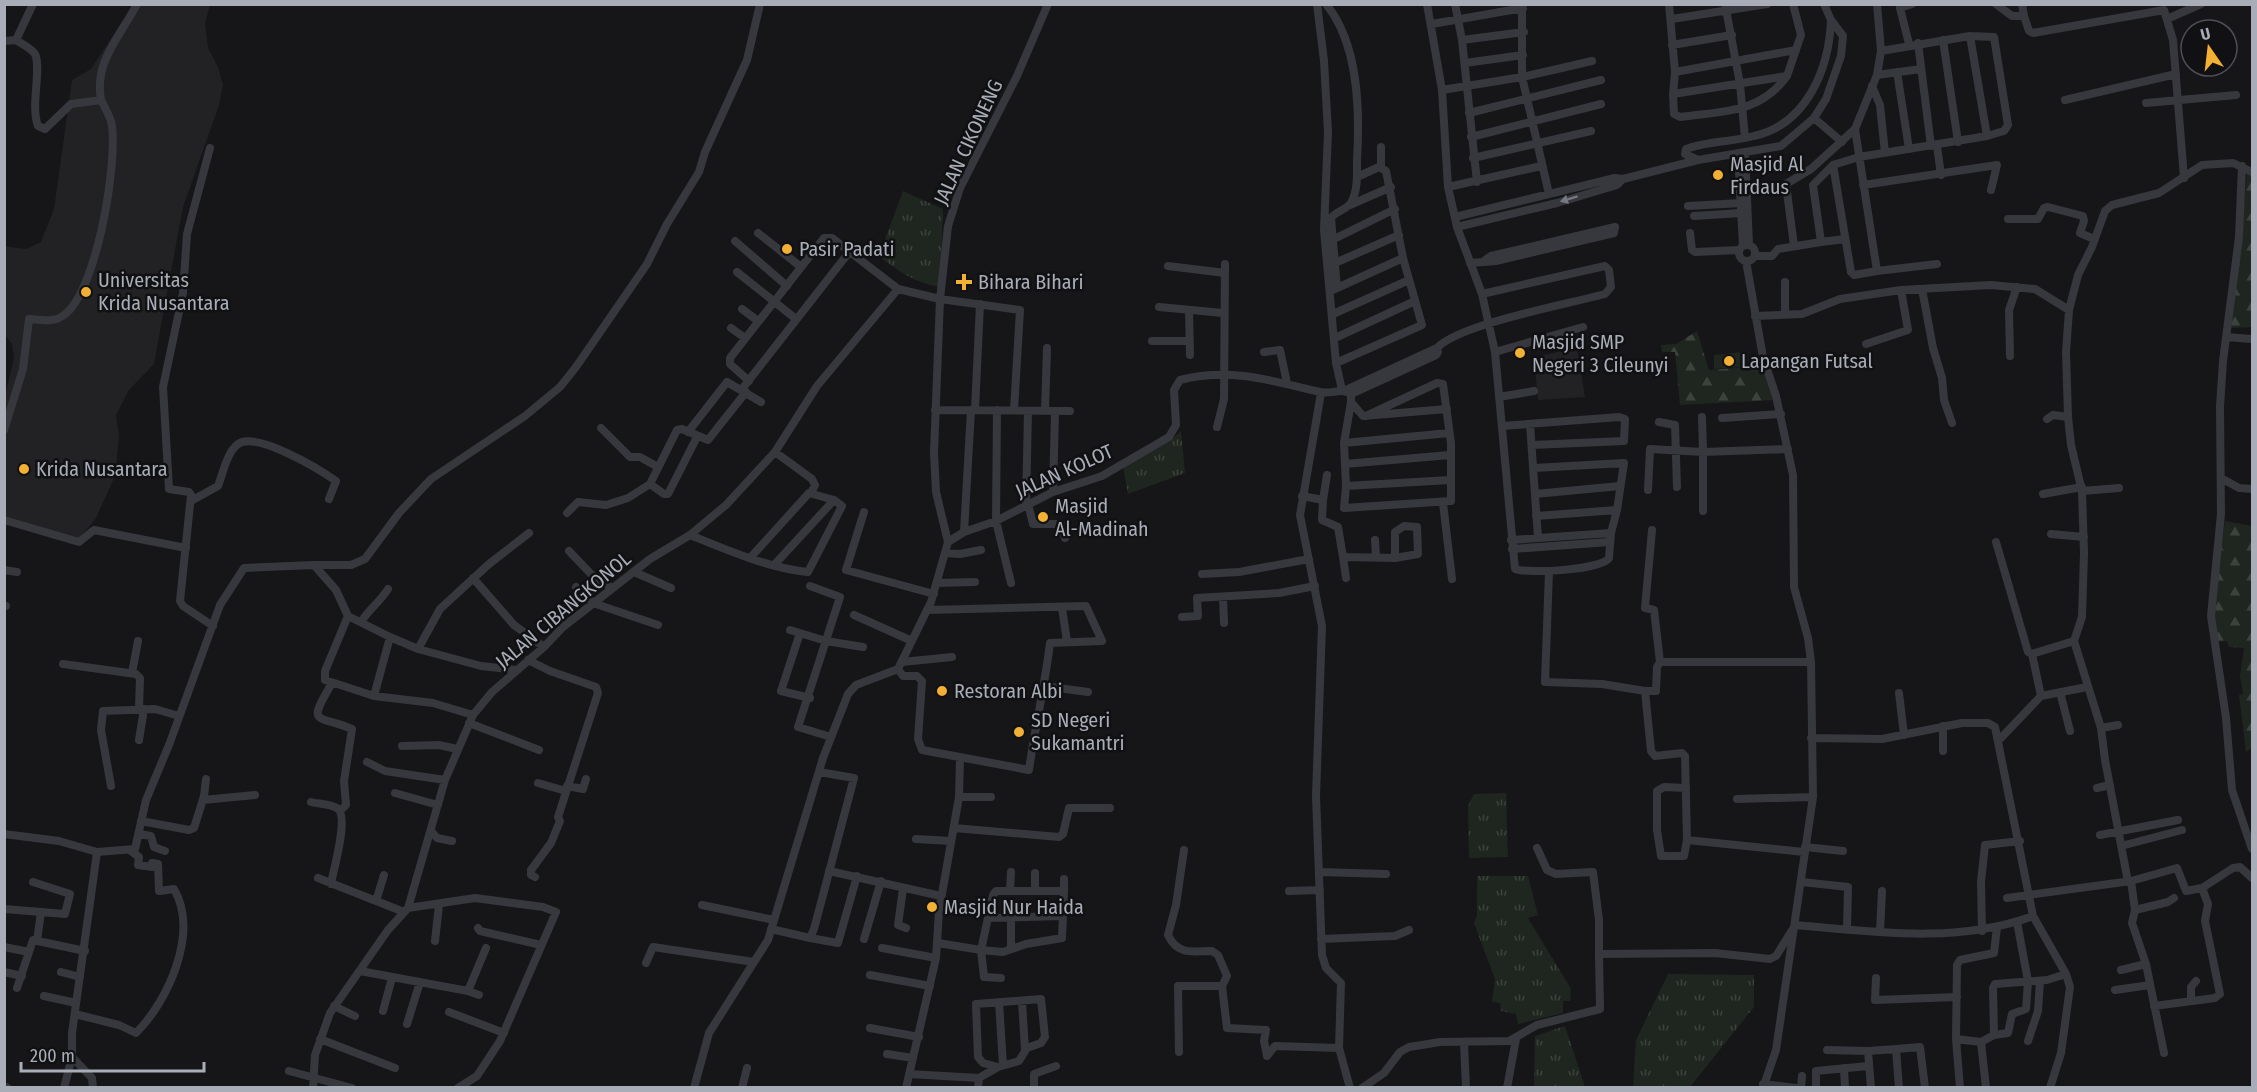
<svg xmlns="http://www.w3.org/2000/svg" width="2257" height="1092" viewBox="0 0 2257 1092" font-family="'Fira Sans Condensed',sans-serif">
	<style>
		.built { fill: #222225 }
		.grass { fill: url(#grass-tufts) }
		.forest { fill: url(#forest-firs) }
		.pitch { fill: #1e261f }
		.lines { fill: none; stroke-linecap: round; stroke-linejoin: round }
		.minor { stroke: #37383d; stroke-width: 8 }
		.oneway { fill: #757881 }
		.poi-dot { fill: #f2b134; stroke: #111113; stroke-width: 2 }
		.labels { text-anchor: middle; stroke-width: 5; stroke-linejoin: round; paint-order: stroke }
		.street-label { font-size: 20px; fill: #a8adb8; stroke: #111113 }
		.poi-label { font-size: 20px; fill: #a8adb8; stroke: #111113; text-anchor: start }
	</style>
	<defs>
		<pattern id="grass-tufts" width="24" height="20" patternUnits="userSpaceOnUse" patternTransform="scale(1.5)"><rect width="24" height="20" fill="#1e261f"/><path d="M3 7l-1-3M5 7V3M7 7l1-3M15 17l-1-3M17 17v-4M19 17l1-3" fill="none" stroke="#3c433d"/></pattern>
		<pattern id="forest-firs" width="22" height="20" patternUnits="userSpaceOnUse" patternTransform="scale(1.5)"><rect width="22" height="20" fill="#1e261f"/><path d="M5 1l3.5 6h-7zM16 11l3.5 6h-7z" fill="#3c433d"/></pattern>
	</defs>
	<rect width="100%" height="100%" fill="#161618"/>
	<path class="built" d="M133,5h77l-5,18 3,25 10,19 5,18 -4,20 -36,102 -29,157 -25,26 -13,25 3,22 -4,39 -19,42 -18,22 -73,-22v-122l9,-38 -2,-14 -7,-9 -1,-89 22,3 15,-7 13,-33 18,-129 19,-11z
		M1577,348l8,49 -47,3 -4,-43z"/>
	<path class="grass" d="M903,191l40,18 -3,78c-25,-4 -42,-16 -61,-31z
		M1181,431l4,42 -57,21 -5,-27 46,-25z
		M1506,793l2,64 -39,1 -1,-52 6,-12z
		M1477,876h51l10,39 -10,3 43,71 -1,12h-7v12l-45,11 -2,-10 -15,-3 -1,-8 -8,-1 3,-23 -21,-56 3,-8z
		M1668,974l86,1v32l-64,80h-57l3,-47z
		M1565,1026l20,61h-51l1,-51z"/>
	<path class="forest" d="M2247,174l5,1v152l-21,1z
		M1697,331l12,39 55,-4 10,34 -94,5 -5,-53h-13l-1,-7 15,-1z
		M2225,521l27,5v222l-6,4 -7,-57 4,-1 -3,-18 4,-28 -15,-1 -2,-6 -10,1 -6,-26z"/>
	<path class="pitch" d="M1743,352l2,15 -31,2v-14z"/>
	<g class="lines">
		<path class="minor" d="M1317,4l7,57 4,71 -4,98 12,133 6,27
			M1326,4c33,40 34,107 31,156 0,13 1,29 -5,41 -4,9 -15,9 -21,17l6,70 -6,3
			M1427,4l15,86 6,97 9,40 25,67 13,58 88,-25
			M1455,4l7,36 15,142
			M1522,4v73l27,117
			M1669,4l6,68 -2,22
			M1725,4l15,80 5,54
			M1877,4l4,47 89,-15 24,1 14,88 -4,6 -17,5 -128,21 -26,8 18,107 3,3 23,-4
			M1996,4l16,12h12l5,15 4,2 131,-23 9,30 11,138
			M2022,4l2,12
			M1672,19l95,-15
			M2167,19l34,-15
			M1432,24l91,-16
			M1970,36l17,100
			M16,40c6,4 15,8 19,14 7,15 -5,51 3,72l7,3 26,-25 30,-4c-7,-39 19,-63 36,-96
			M1462,40l62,-8
			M1943,40l15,102
			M4,41l12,-1 17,-36
			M1918,43l13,103
			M1909,44l-9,-36 12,-4
			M1672,45l60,-10
			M1465,63l58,-8
			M1675,72l121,-22
			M1897,72l12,77
			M1877,75l44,-6
			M1787,76c-27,38 -66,35 -107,41l-6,-3 -1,-20z
			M1787,76l14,-41 -8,-31
			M1872,86l8,19 5,48
			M1442,90l80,-13 70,-16
			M2065,100l111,-26
			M2146,103l90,-8
			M1469,113l132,-33
			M1814,118l28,24
			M1855,129l22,142 60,-7
			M1471,137l130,-33
			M1937,146l4,29
			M1381,147v20
			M210,148l-23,86 -4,59 -20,94 6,102 20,3 2,3 -11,106 3,5 30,20
			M1745,152l4,93
			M1738,153l5,93
			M1473,158l118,-27
			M1698,160l-13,-6 1,-5c20,-8 46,-7 68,-13 53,-12 75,-67 77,-116
			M1833,165l-20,20 8,57 24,-3
			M2242,166l-3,71 -16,124 -3,46 1,107 -10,102 15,102 6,72 20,59
			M1863,185l134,-20 -6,25
			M1448,187l93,-21
			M1350,205l41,-18
			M1688,206l53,-3
			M1694,216l47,-3
			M1455,217l160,-39 8,1 75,-19 83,-14 33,-28 12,-19 15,-43 2,-20 -12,-16 -7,-16
			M2008,219h30l6,-11 4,-1 35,9 1,5 -4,12 14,6
			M1457,227l100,-24 60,-18 6,-6
			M758,233l43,34
			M1690,233l2,17 3,2 44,-2
			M1332,240l63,-31
			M735,241l52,45
			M1739 253a8 8 0 1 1 16 0a8 8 0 1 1-16 0Z
			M1794,246l-8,-62 25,-15 44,-40 22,-54 4,-24
			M1755,256h17l6,-7 43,-7
			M1485,260l6,-4 124,-29
			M1746,261l17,96 13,39 17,79 1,112 14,51 3,24 2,135 -37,253 -13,38
			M1335,263l64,-28
			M1470,263l26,-2 118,-28 1,-6
			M1168,266l57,7
			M737,272l59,47
			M1785,282v32
			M1337,288l66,-30
			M1922,289l11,59 9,30 2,22 8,23
			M1159,307l64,6
			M742,309l16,12
			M1189,310l1,45
			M1333,314l76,-34
			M1755,316l47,-2 38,-15 61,-9 90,-5 44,4 34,21
			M731,328l14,10
			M2226,337l26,2
			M1335,338l80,-37
			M1152,341h37
			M1866,344l42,-14 -7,-40
			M1264,352l16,-2 7,33
			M1495,352l20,217c14,5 86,1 94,-11l2,-25
			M2010,356l-1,-46 8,-23
			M1336,363l86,-38 -19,-67 -17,-87 -7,-4 -22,10
			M749,381l-19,-17v-6l94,-120h8l66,51
			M742,389l108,-138
			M1351,389v13l-7,41 2,43 -2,22 107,-7v-58l-8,-59 -6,-1 -71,33
			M1346,390l91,-42c22,-24 131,-44 168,-54l6,-7 -2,-17 -4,-4 -123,28
			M1321,393l-21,122 22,111 -6,170 6,159 4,13 15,15 -2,65 11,40
			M1499,397l35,-6
			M1351,402l12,14 84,-7
			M935,410l135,1
			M975,410l5,-106
			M997,410l-1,111 15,62
			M1045,411l2,-63
			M1722,418l59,-4
			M2047,419l6,-4 15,2
			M1659,422l16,3 2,62
			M1530,424l8,114
			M1502,426l117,-9 6,2 -1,22 -92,4
			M1217,427l7,-28 1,-135
			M601,428l29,29h10l18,10
			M4,430l19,-61 6,-50c12,1 25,4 35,-4 33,-24 53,-149 48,-189 -1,-9 -7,-18 -11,-26
			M688,432l39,-50 34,20
			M1344,443l105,-10
			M775,452l37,27 3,6 -4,8
			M1345,464l105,-9
			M1534,468l90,-5 -7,47 -81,6
			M2221,478l18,10 13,1
			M650,484l14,10h4l29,-57
			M1346,486l104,-6
			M1648,490l2,-41 53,3 -1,-35
			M2082,491l37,-3
			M1053,492l2,-79
			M1535,494l85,-8
			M2043,494l39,-7
			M1302,496l21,4 -1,20 16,7 5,30 52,1v-26l9,-6 13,1 1,27 -23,4
			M1323,500l4,-25
			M191,501l27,-15c5,-13 9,-34 20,-42 18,-13 81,25 98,37l-7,18
			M1443,503l9,76
			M1028,504l5,20h28l4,14
			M1026,505l2,-94
			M1703,511v-59l85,-3
			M864,512l-18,58 88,24
			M567,513l11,-11 28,3 22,-7 22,-14 27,-54 5,-1 26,11 38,-48
			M4,520l75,22 15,-12 92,18
			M1652,530l-7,78 9,2 6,52
			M964,532l7,-122
			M2051,534l33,3
			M690,535c37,15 78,33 118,37l34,-66 -8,-6 -25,-7 -58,64
			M1375,540l1,17
			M1511,540l100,-7 6,-23
			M948,542l16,-10 32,-11 57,-29 49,-16 67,-39 7,-12 -2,-35 6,-10c51,-13 92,1 140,12 12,3 20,-5 31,2l85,-39 2,-3 -1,-4
			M1996,542l32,110 4,2
			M1512,549l97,-7
			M569,551l22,23 21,14
			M945,553l15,1 21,-4
			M1343,557l3,21
			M775,564l59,-64
			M314,565h37l14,-6 34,-46 32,-34 94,-63 35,-29 16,-20 71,-103 20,-40 32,-52 6,-20 42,-92 13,-56
			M4,570l13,2
			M1549,571l-4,111 57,2 43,7
			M634,572l37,16
			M1202,574l37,-2 70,-13
			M473,578l41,47 30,22
			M937,583l38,-1
			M810,586l30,11 -42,130 33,10
			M576,587l17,16 65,22
			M1223,597l1,26
			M4,606h2
			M1062,608l5,33
			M927,610l159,-4 16,35 -52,2c-5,42 -15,84 -21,127l-107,-20 -4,-11 4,-58 -5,-5h-14l-5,-7 33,-67 17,-60 -12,-50 -2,-39 6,-154 8,-73 12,-38 57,-112 31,-72
			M854,615l58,26
			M348,616l-23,55v9l49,16 59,7 40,12
			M1182,617l16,-1 -1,-18 82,-5 36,-7
			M361,622c8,-13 19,-20 27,-33
			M790,630l36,11 37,6
			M800,633l-19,58 29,7
			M418,649l22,-40 49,-45 40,-31
			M528,660l22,11 46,16 2,6 -40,124 2,4 -9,22 -20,27v5l4,2
			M902,662l50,-5
			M63,664l73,10 4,4 -1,31
			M132,673l6,-32
			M332,683c-26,44 -15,31 20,46l-8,52 2,24 -6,6
			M1044,686l44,6
			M2060,692l10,39
			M1899,693l5,42
			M374,696l16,-59
			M2041,696l46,-9
			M469,723l70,27
			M1943,726v25
			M2101,728l17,-3
			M1811,738l71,1 80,-16h26l7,4 38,189 33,58 4,13 -9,66 -11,35
			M2000,739l41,-43 -9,-42 42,-13
			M139,740l5,-31
			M402,746l37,-1 18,4
			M367,762l18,9 60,9
			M538,783l28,8
			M111,786l-10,-56 2,-19 52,-2 24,7
			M567,786l16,3 3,-10
			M1686,788l-22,-1 -7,4v39l4,26h23l3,-16 117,12
			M2097,788l13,-3
			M395,793l43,12
			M959,797h32
			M1737,799l76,-2
			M203,800l52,-5
			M311,802c7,2 22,2 27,7 11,9 -5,62 -7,75
			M141,821l48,9 5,-2 10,-32 2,-17
			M954,828l105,9 4,-3 6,-26h41
			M431,831l6,7 15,3
			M4,834l55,7 38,11 38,-3 11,-49 23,-55 51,-140 24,-37 70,-3 22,25 12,26 42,21 28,12 63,17 35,4
			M139,834l12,2 3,11 11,4
			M2100,835l78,-15
			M916,839l35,2
			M1687,840l-2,-84 -3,-3 -27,3 -4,-5 -6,-60h11l1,-24 3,-5h151
			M2121,846l61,-16
			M1805,847l38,4
			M1537,848l10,22 9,4 37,-2 6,48v34
			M1184,850l-8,55 -8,30c10,21 25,16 44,16l6,4 9,21 -5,10 5,42 39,2 -2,11 3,15 8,-10 64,2
			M829,871l112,25
			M1320,872l66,2
			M318,878l86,34
			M2131,881l4,29 -3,13 14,41 18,89
			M33,882l37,12 -5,20 -24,-2 -4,29
			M1802,882l46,5 -1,42
			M2128,882l-23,-122 -4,-32 -27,-87 8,-24 2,-64 -2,-62 -11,-46 -3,-28 -2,-65 3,-42 9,-35 14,-28 13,-36 7,-6 47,-12 43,-28 31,-2 19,9
			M2202,888l31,-20 7,-1 12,11
			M903,889l-5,36 8,3
			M1010,891l1,-19
			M1035,891v-18
			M1064,891v-12
			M1289,891l31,-1
			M2007,898l124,-17 46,-13 9,23 16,-3 6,16 -3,17 15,73 -5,4 -61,8
			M376,901l8,-26
			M702,905l72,15
			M408,908l67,-10 68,9 13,5 -56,129 -23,35 -19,12
			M4,909l37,3
			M2135,910l33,-8 6,-4
			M988,918l75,-2
			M1795,925c79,7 162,19 238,-9
			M478,928l2,3 61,14
			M771,929l39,9 4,-9 40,-151 -35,-6
			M1982,931l-1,-49 4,-37 35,-4
			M1880,932l2,-41
			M810,938l28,5 19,-67
			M864,939l17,-58
			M1321,939l74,-3 14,-6
			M435,941l4,-36
			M938,943l43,7 12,-55 3,-4h68l-2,47 -36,6 -23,8 -22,-2 3,27 17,1
			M4,947l25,5
			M882,948l54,10
			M1011,949v-31
			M646,963l7,-16 101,15
			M2121,970l25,-6
			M360,971l108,20 18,-43
			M4,972l18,4
			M61,972l19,5
			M870,975l60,11
			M1876,978l-1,22 82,-3
			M17,988l16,-48 52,11
			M2115,990l35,-5
			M468,991l11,4
			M44,996l32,7
			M2191,1000v-13l5,-6
			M1022,1001l3,49
			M999,1002l4,63
			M334,1006l21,10
			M383,1011l9,-33
			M449,1012l55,21
			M75,1014l44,11 17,8c33,-33 63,-101 38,-144l-15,2 -1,-27 -6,-1v4l-14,-2 1,-8 -8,-6
			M407,1024l13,-42
			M870,1028l49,9
			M1994,1035l14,-2 4,-19 14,-5 2,-28 -11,-59
			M320,1039l75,29
			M1956,1039l4,49
			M2028,1041l10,-30 2,-30
			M1981,1042l13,-7 -1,-47 2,-4 52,-4 19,-6
			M1464,1043l2,45
			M1827,1050l41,1
			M1179,1052l-1,-66h44
			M887,1054l26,4
			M1844,1068l1,20
			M289,1071l63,17
			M909,1074l70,4 19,-11 21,-6 8,-13 14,-5 4,-6 -4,-38 -65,5 2,53 5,6 15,4
			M1763,1084l33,4
			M4,1086l4,2
			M64,1088l8,-31
			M93,1088l-1,-10 -20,-21v-24l25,-181
			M313,1088l2,-33 15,-42 58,-83 20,-22 37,-128 28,-65 19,-23 52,-45 19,-20 87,-68 40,-24 36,-30 49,-53 42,-66 81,-97 42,10 80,11 -6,100
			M694,1088l15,-55 59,-93 55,-182 25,-64 8,-9 42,-16
			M742,1088l5,-20
			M906,1088l30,-130 3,-47 20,-114 1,-39
			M978,1088l1,-10
			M1034,1088v-14l22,-8
			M1362,1088l22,-15 16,-21 9,-5 31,-5 69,-1 28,-16 63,-16 -1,-55 116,-1 55,6 6,-3 17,-27
			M1507,1088l9,-49
			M1801,1088l1,-12
			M1816,1088v-17l52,-5
			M1871,1088l-3,-37 28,-2
			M1899,1088l-3,-39 24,-2 5,41
			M1986,1088l-5,-46 -25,-3 1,-74 3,-5 34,-7 3,-26"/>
	</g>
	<defs><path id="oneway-solid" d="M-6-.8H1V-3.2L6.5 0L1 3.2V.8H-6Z" transform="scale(1.5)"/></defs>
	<use class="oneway" href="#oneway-solid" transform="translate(1569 199) rotate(163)"/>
	<g class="poi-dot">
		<circle cx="1718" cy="175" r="6"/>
		<circle cx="787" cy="249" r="6"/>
		<path d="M961 273h6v6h6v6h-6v6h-6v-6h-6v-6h6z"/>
		<circle cx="86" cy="292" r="6"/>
		<circle cx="1520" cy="353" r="6"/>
		<circle cx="1729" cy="361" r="6"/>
		<circle cx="24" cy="469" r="6"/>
		<circle cx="1043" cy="517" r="6"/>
		<circle cx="942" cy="691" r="6"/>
		<circle cx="1019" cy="732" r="6"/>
		<circle cx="932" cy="907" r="6"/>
	</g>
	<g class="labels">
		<g class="street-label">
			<text transform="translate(968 142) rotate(-65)" y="7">JALAN CIKONENG</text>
			<text transform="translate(1064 471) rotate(-24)" y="7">JALAN KOLOT</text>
			<text transform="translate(563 610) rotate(-40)" y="7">JALAN CIBANGKONOL</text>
		</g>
		<g class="poi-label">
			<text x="1730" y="171">Masjid Al<tspan x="1730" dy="23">Firdaus</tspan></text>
			<text x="799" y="256">Pasir Padati</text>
			<text x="98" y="287">Universitas<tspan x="98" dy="23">Krida Nusantara</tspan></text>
			<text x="978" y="289">Bihara Bihari</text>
			<text x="1532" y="349">Masjid SMP<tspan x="1532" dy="23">Negeri 3 Cileunyi</tspan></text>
			<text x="1741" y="368">Lapangan Futsal</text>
			<text x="36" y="476">Krida Nusantara</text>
			<text x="1055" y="513">Masjid<tspan x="1055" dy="23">Al-Madinah</tspan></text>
			<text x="954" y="698">Restoran Albi</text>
			<text x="1031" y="727">SD Negeri<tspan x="1031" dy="23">Sukamantri</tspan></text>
			<text x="944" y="914">Masjid Nur Haida</text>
		</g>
	</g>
	<rect width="2257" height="1092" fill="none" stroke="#a8adb8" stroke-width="12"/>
	<g transform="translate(2209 48) rotate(346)"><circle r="28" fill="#111113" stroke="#4d4f55" stroke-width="1.5"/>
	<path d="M0-4.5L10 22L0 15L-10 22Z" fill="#f2b134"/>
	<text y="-9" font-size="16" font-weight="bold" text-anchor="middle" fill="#a8adb8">U</text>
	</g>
	<path d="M21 1062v9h183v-9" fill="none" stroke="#a8adb8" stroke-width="3"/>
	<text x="30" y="1062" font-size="18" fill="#a8adb8" stroke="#111113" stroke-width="4.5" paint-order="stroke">200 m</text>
</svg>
